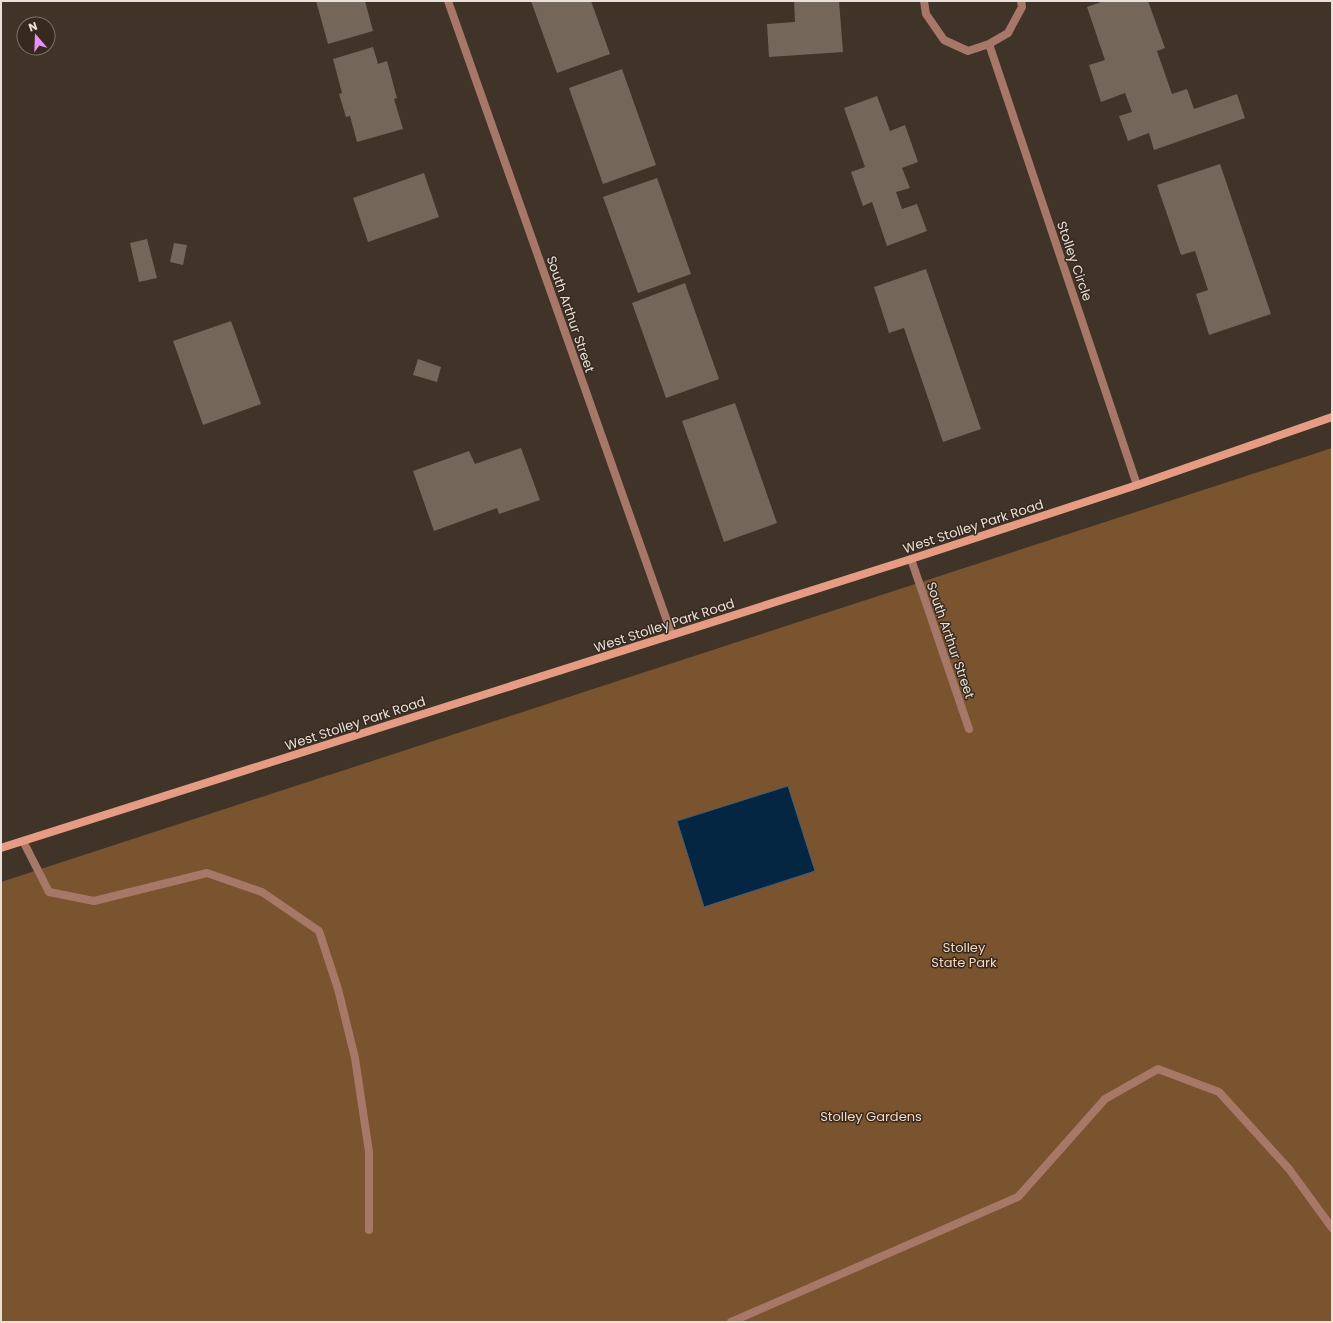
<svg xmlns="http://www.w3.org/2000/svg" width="1333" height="1323" viewBox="0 0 1333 1323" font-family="Poppins,sans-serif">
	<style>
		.green { fill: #7a532f }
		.water { fill: #042643; stroke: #485e70 }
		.building { fill: #75665a }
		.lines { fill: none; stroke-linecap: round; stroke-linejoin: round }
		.service { stroke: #a77768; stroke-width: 8 }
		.minor { stroke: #a77768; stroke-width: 8 }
		.secondary { stroke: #e69b83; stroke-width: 8 }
		.labels { text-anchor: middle; stroke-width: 3; stroke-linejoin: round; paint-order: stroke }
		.street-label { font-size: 13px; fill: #e8e0d9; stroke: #36291e }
		.park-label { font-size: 13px; fill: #f5d8c0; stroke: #36291e }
	</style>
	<rect width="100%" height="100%" fill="#403328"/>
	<path class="green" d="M1332,448v874h-1331v-440z"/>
	<path class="water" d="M788,786l27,85 -111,36 -27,-86z"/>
	<path class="building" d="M316,1h49l8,30 -45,13z
		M531,1h60l19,53 -53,19z
		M794,1h45l4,51 -74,5 -2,-33 28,-2z
		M1104,1h44l17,47 -8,3 15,43 15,-5 7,20 43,-15 8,24 -91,32 -5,-17 -21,8 -9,-25 13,-4 -7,-19 -24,9 -12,-37 16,-5 -18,-53z
		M373,47l5,17 9,-3 10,37 -3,1 9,30 -46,13 -7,-26 -4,1 -7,-23 3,-1 -9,-34z
		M622,69l34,96 -53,19 -34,-96z
		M877,96l13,35 15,-6 13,37 -16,6 8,20 -14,4 6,17 15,-5 10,27 -40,15 -15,-44 -9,4 -12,-34 14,-5 -21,-59z
		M1220,164l51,150 -62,21 -13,-41 12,-4 -13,-39 -14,4 -24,-70z
		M424,173l15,44 -71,25 -15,-44z
		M657,178l34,96 -53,19 -35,-96z
		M147,239l10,39 -18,4 -9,-39z
		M174,243l13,2 -4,20 -13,-3z
		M926,269l55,160 -38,13 -39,-114 -15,5 -15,-46z
		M685,283l34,96 -53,19 -34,-95z
		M231,321l30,83 -58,21 -30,-84z
		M418,359l23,8 -4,15 -24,-7z
		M735,403l42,120 -53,19 -42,-121z
		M521,448l19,52 -41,14 -2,-6 -63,23 -21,-60 56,-20 6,13z"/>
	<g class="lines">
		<path class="service" d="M23,841l26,51 45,9 113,-28 55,19 57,39 19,58 17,69 14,94v78
			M731,1322l287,-125 87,-98 53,-30 61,23 70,77 43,59"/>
		<path class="minor" d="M448,1l224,634
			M924,1l2,13 18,26 24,11 21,-7 19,-11 14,-26 -1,-6
			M989,44l148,441
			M911,559l58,170"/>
		<path class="secondary" d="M1,848l910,-289 226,-74 195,-68"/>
	</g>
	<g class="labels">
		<g class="street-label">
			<text transform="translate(1075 261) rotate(71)" y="5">Stolley Circle</text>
			<text transform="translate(571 314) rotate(71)" y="5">South Arthur Street</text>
			<text transform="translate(973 526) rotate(-18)" y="5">West Stolley Park Road</text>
			<text transform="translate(664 625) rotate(-18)" y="5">West Stolley Park Road</text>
			<text transform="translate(951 640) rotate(71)" y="5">South Arthur Street</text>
			<text transform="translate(355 723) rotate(-18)" y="5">West Stolley Park Road</text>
		</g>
		<g class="park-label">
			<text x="964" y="952">Stolley<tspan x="964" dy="15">State Park</tspan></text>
			<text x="871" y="1121">Stolley Gardens</text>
		</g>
	</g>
	<rect width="1333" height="1323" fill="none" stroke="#e8e0d9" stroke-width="4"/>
	<g transform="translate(36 36) rotate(341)"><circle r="19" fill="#36291e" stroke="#7d7269"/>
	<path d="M0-3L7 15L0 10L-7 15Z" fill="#e98eff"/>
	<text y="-6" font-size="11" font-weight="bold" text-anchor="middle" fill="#e8e0d9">N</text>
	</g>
</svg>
